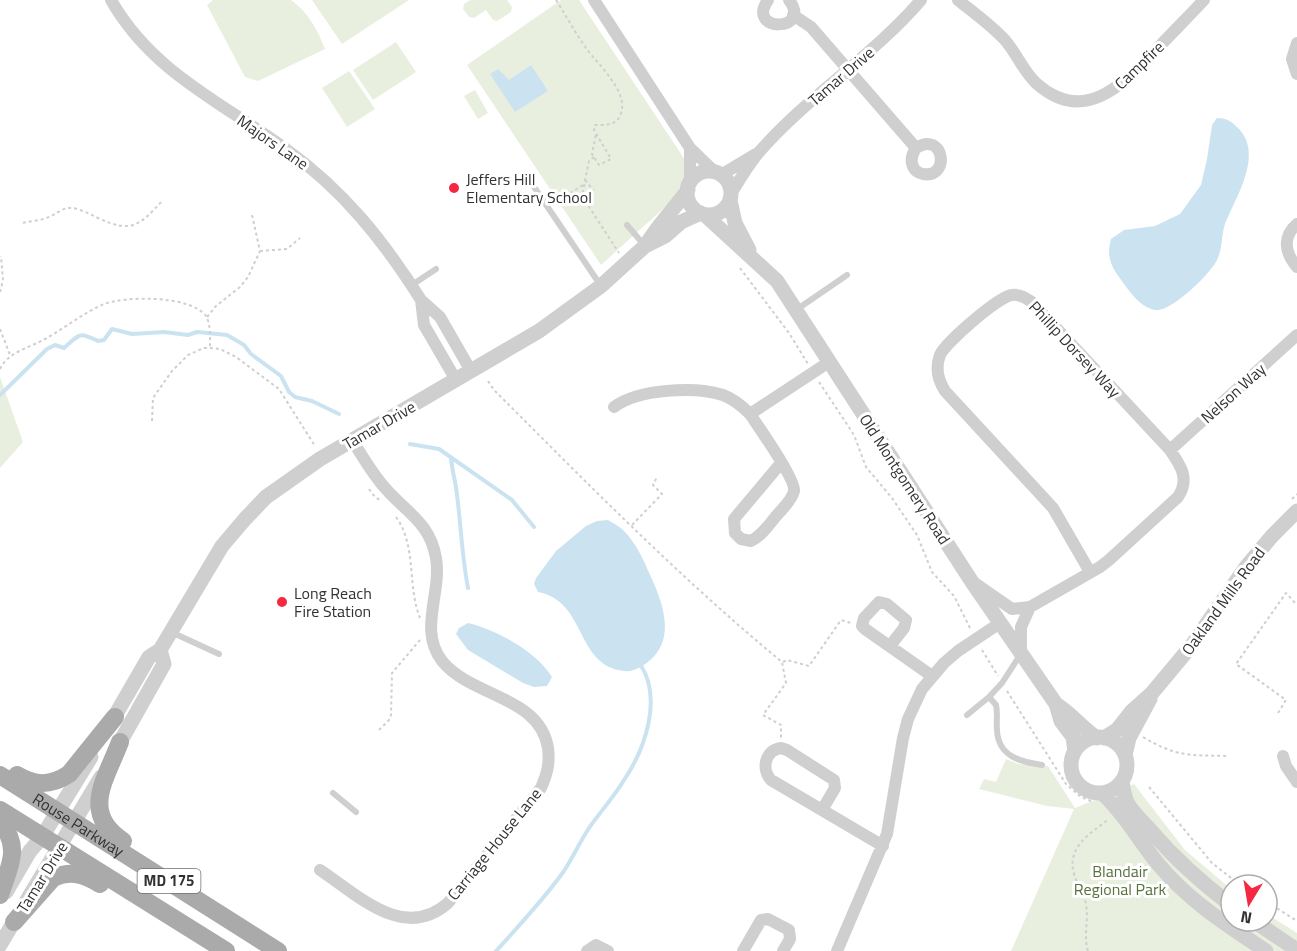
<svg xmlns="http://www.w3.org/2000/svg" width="1297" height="951" viewBox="0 0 1297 951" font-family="'Titillium Web',sans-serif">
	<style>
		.green { fill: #e9efdf }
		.water { fill: #cbe3f0 }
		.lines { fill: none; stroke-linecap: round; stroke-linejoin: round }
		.stream { stroke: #cbe3f0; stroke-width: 4 }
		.path { stroke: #cfcfcf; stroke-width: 2; stroke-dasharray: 3 3; stroke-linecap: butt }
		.service { stroke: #cfcfcf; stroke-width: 6 }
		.minor { stroke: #cfcfcf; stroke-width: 12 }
		.tertiary { stroke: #cfcfcf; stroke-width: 15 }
		.primary { stroke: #aaa; stroke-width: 18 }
		.poi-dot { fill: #f42841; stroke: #fff; stroke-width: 2 }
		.labels { text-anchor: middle; stroke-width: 6; stroke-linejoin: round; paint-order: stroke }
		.shield { fill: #fff; stroke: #707070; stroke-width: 1.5 }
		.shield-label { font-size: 15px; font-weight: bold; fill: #323232 }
		.street-label { font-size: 16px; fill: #323232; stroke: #fff }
		.poi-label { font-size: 16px; fill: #323232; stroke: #fff; text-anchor: start }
		.park-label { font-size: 16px; fill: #57723a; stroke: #fff }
	</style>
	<rect width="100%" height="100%" fill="#fff"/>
	<path class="green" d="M213,0h78c18,13 26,29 34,49l-67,32 -13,-4 -38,-72z
		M312,0h97l-67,44z
		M470,0h37l5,7 -1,5 -14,9 -4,-1 -7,-10 -12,8 -5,-1 -6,-8 1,-5z
		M561,0h18l118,178 -96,87 -134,-200z
		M396,42l20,30 -43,28 -20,-30z
		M349,71l26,38 -28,18 -25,-39z
		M475,90l13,23 -10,6 -14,-23z
		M0,377l23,65 -23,26z
		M1006,759l12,5 30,2 27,42 59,-24 51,66 46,39v32h36v-7l30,19v18h-286l63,-142 -27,-3 -68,-17 5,-10 12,3z"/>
	<path class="water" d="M531,65l17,26 -33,21 -25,-38 8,-5 11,11z
		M1217,118c9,0 14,3 20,9 28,26 -1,69 -12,97 -4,12 -2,24 -8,36 -6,13 -46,53 -62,50 -12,-2 -21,-13 -28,-22 -13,-18 -22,-27 -16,-49l13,-9 31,-4 25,-12 21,-29 6,-26 5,-34z
		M608,520c5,3 11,6 15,10 14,14 20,29 28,47 12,26 25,62 -2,84 -7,6 -15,11 -25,10 -49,-5 -37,-70 -86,-79l-4,-8 2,-6 20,-27 30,-25 11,-5z
		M468,623c29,7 68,28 84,54l-5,9 -13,1 -11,-4 -55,-33 -12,-16 3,-6z"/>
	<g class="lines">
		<path class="stream" d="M0,395l47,-46 8,-4 9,3c17,-15 15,-16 34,-7l6,-1 8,-11 20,5 32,-2 24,3 9,-3 30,3 17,10 7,9 30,22 8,16 6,5 17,4 27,13
			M410,444l29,5 73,51 22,27
			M451,458c1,13 5,25 6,37 4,31 5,62 11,93
			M496,951c23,-25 48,-52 68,-80 9,-14 16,-29 25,-43 11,-16 25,-31 35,-48 21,-31 39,-82 16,-116"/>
		<path class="path" d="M556,0c10,16 19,32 30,48 12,17 45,45 34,68 -5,10 -16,9 -25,9l-1,5 17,29 -12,6 -7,-11 4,-20
			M594,157l-5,4 -7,35 37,57
			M585,180l9,11
			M555,203l28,-18
			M23,223c7,-2 16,-2 23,-5 9,-2 15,-11 26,-10 8,1 18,6 26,10 34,16 42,7 65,-18
			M260,251l27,-2 13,-11
			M740,268l49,65 19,31
			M0,292l3,-12 -2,-24
			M207,317l9,-11 24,-19 8,-10 12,-26 -8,-36
			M0,329l10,26
			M0,369c8,-17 29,-21 45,-30 20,-11 38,-26 59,-35 22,-8 86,-9 102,12 5,8 4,23 4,32
			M488,381l6,9c93,93 186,188 288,272l4,21 -23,32 18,10v14
			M819,382l35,53 12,32 26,31 25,37 15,37 22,24 16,32
			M152,421l1,-23 19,-27 16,-16 16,-7h6l10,1 16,8 43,32 36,57
			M369,489l6,8 5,3
			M1292,499l5,-5
			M396,517c21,29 11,69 24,101
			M632,525l30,-31 -9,-9 4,-8
			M982,650l16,26
			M783,662l4,-2 22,6 32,-46 10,3
			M1007,691l59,93 15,13 10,4
			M1278,713l8,-13 -50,-36 50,-71 10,11
			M379,730l10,-10 2,-5 1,-42 28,-33
			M1143,737c34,20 45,18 83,19
			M1149,787l63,76 28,22
			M1267,902l30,19
			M1088,951c-5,-16 1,-30 -2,-47 -2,-11 -9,-19 -12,-30 -8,-27 17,-41 35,-55"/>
		<path class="service" d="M526,175l75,111
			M627,225l18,21
			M412,285l24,-16
			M796,310l51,-35
			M171,632l48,22
			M989,697l13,-14 18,-28
			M967,715l22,-18 7,8c2,9 0,16 1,25 1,26 23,32 45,35
			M333,793l23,19"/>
		<path class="minor" d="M111,0c41,72 110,102 175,149 58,42 97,91 135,151
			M594,0l96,148 25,24
			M768,0c-23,33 45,32 21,0
			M958,0c15,12 32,24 46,39 12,13 19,32 32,44 48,43 86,2 120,-33 16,-17 32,-33 48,-50
			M793,15l18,12 105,121c-7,10 -6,23 7,26 28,5 21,-44 -7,-26
			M1297,43l-5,16 5,15
			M721,175l35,-21
			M690,183v-35
			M731,194c9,-15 18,-30 29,-43 48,-55 113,-95 161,-151
			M1297,224c-15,13 -12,29 0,43
			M456,380l-32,-55 -3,-25 19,17 31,54
			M614,407c24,-18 81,-21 109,-12 11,4 19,11 27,19
			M1170,450l127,-115
			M781,463l-47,56 1,14 6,6 10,2c12,-6 18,-17 27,-27 5,-6 14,-14 16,-23 2,-11 -36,-65 -44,-77l79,-52
			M976,584l36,25 18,-2 70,-40 9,-7 69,-63c12,-18 3,-31 -8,-47l-137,-147c-7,-5 -13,-9 -21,-8 -13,1 -67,48 -72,60 -5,13 -2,25 5,36l108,117 37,64
			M890,646l14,-18 2,-8 -19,-16 -8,-2 -15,16 -2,8 3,3 67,47
			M1021,654v-27l9,-20
			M1283,756l3,10 11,16
			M822,810l13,-22 -1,-8 -47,-30 -6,-2c-16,2 -20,21 -10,32l112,66
			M320,870c38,25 84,72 128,33l93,-115c6,-14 9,-24 7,-40 -8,-52 -77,-51 -106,-87 -24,-31 0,-68 -6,-103 -6,-35 -29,-45 -50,-69 -13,-14 -23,-32 -34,-49
			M587,951l9,-6 12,6
			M743,951l18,-31 7,-1 21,11 1,9 -7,12
			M837,951l50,-117 16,-96 5,-19 14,-30 22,-26 14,-12 42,-28"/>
		<path class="tertiary" d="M687 193a22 22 0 1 1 44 0a22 22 0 1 1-44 0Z
			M730,200l5,23 14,27
			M705,215l72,66 195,301 84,122 5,17 12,16 2,14
			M646,245c12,-20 28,-36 42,-55
			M1056,704c16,10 25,23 41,34
			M109,726l40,-69 11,-7 62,-104 23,-27 21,-22 54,-38 219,-128 62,-45 44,-40 20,-10 16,-14 20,-9
			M1071 765a28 28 0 1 1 56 0a28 28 0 1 1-56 0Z
			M1104,738l13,-8 15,-19 20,-18 40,-48 54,-78 26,-31 25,-25
			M115,751l49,-87 -4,-14
			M1125,755l4,-17 21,-39
			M1122,781c1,8 2,16 6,23 6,10 16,19 24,28 24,28 50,51 79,73
			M1102,793c23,21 37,48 57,72 30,36 68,60 107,86
			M6,892l24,-41 12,-14 49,-80
			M1254,921l43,29
			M0,945l101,-168"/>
		<g class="primary">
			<path d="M120,742c-14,37 -40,71 3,99"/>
			<path id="s1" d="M0,775l278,176"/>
			<path d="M17,775c18,11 34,11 52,-1l46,-57"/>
			<path d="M0,810l226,141"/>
			<path d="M0,822c22,25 9,45 0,73"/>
			<path d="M14,922l39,-44c18,-8 31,-4 47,6"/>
		</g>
	</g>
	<g class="poi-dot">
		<circle cx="454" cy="188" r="6"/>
		<circle cx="282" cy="602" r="6"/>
	</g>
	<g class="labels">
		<rect class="shield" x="137.5" y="869" width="63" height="24" rx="4.5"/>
		<g class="shield-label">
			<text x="169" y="886">MD 175</text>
		</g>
		<g class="street-label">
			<text transform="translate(1139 65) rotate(-44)" y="6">Campfire</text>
			<text transform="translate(841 76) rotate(-41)" y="6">Tamar Drive</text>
			<text transform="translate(273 142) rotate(35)" y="6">Majors Lane</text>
			<text transform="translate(1075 349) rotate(47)" y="6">Phillip Dorsey Way</text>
			<text transform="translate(1233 393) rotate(-42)" y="6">Nelson Way</text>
			<text transform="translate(379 425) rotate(-30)" y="6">Tamar Drive</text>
			<text transform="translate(905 479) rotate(57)" y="6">Old Montgomery Road</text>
			<text transform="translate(1223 601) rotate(-54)" y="6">Oakland Mills Road</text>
			<text dy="6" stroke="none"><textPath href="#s1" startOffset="93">Rouse Parkway</textPath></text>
			<text transform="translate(494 844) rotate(-51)" y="6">Carriage House Lane</text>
			<text transform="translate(42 877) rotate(-58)" y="6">Tamar Drive</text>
		</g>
		<g class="poi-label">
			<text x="466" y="185">Jeffers Hill<tspan x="466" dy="18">Elementary School</tspan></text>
			<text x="294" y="599">Long Reach<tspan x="294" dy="18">Fire Station</tspan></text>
		</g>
		<g class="park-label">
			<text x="1120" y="877">Blandair<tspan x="1120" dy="18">Regional Park</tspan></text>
		</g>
	</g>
	<g transform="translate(1249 903) rotate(191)"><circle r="28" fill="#ffffff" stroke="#adadad" stroke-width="1.5"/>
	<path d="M0-4.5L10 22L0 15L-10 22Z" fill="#f42841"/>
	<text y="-9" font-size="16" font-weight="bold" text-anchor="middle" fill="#323232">N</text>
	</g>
</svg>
